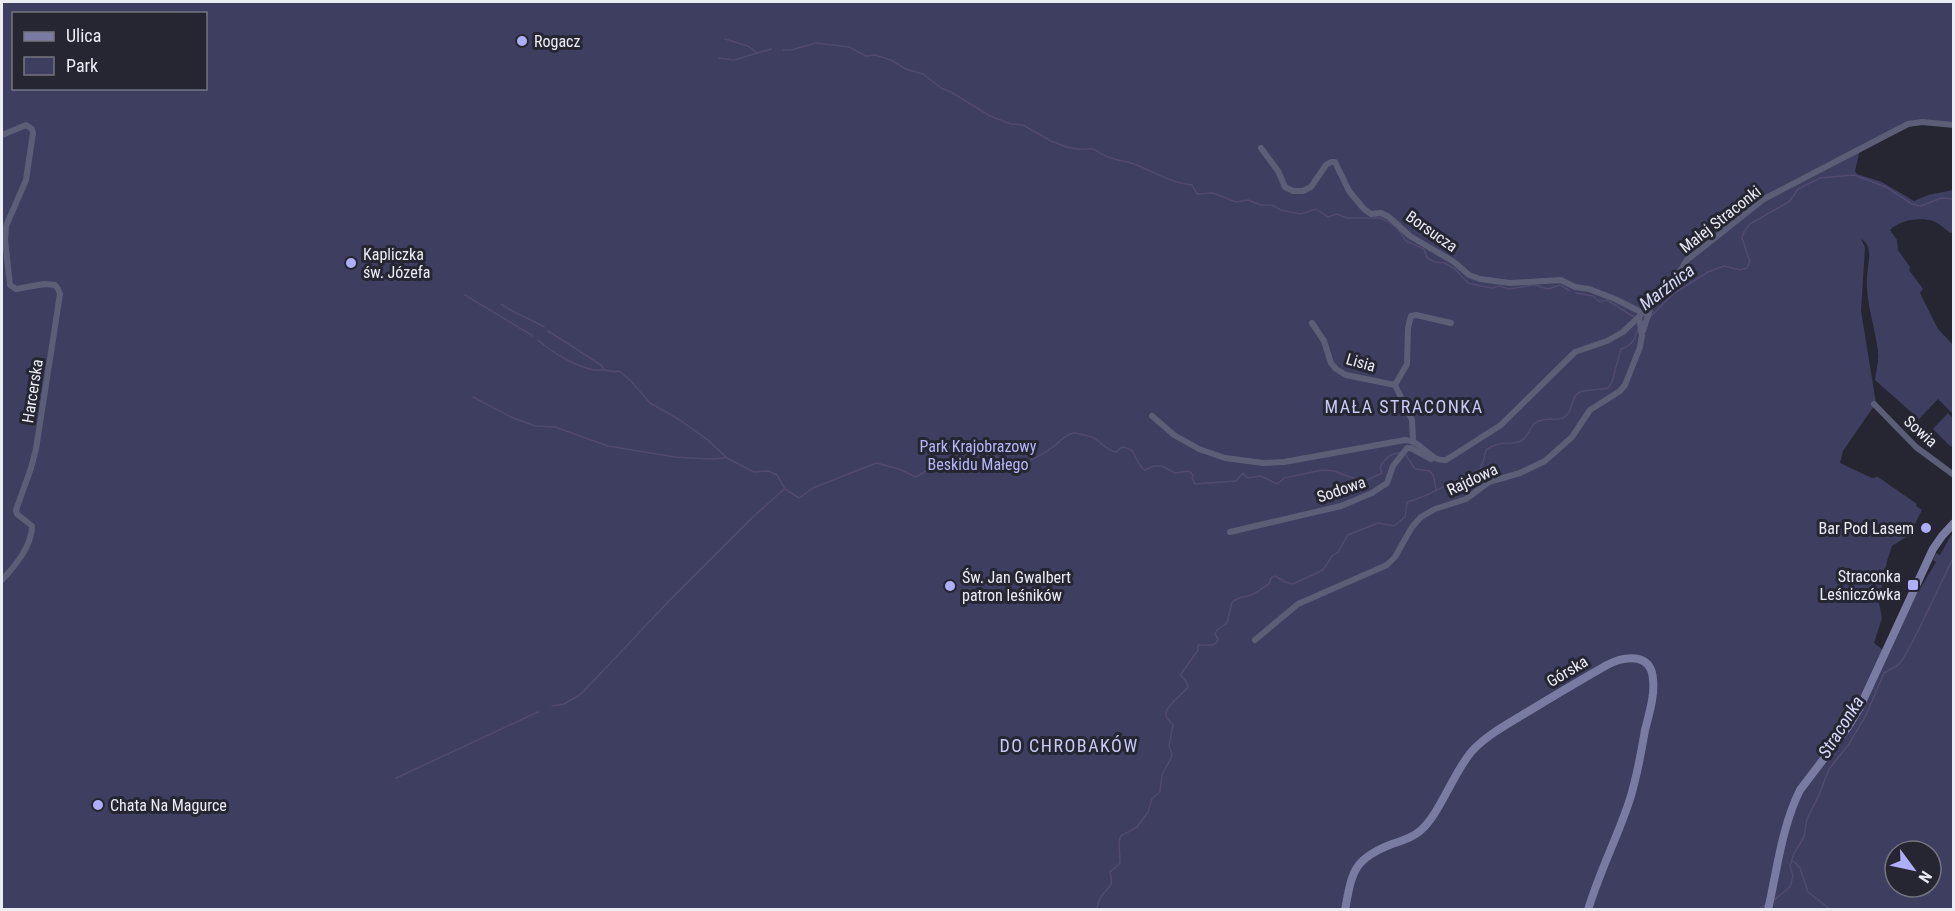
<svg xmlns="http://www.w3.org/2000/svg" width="1955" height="911" viewBox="0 0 1955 911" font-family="'Roboto Condensed',sans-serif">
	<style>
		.green { fill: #3e3e60; fill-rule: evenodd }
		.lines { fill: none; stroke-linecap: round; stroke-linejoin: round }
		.stream { stroke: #514a6e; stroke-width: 1.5 }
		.street { stroke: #5c5d76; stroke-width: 6 }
		.secondary { stroke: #7a7ba2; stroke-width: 8 }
		.poi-dot { fill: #aeaefa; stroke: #262633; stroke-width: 2 }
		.labels { text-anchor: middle; stroke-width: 6; stroke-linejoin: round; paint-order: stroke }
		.poi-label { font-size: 16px; fill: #ebecf4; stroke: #262633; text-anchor: start }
		.street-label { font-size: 16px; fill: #ebecf4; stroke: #262633 }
		.park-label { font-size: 16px; fill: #b6b6f9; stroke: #262633 }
		.water-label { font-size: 18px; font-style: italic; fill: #d8dafc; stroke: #262633 }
		.neighbourhood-label { font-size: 18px; letter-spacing: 1.5px; fill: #c8c9f4; stroke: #262633 }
	</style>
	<rect width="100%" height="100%" fill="#262633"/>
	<path class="green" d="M2,2h1951v121l-31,-3 -61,26 -6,25 2,3 25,8 32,19 14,-6 25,-5v42l-3,1c-5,-4 -11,-10 -17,-12 -14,-4 -33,-1 -43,9l7,10 1,10 12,17 -1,3 14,19 -3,4 18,36 14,15 1,-1v71l-15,-15 -19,20 -44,-39c1,-9 4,-19 3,-28 -3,-28 -15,-55 -10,-84 1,-10 4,-23 -7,-29l4,8 -4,64 15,92 -33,48 -3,12 32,15 6,-1 39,27 -1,2 6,4 -13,25 -17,11 -5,15 -3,18 -6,19 4,20 -8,25 9,7 53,-88 -3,-2 3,-7 4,2 13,-23v377l-1951,1zM14,14h192v74h-192zM1895,851h36v36h-36z
		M1948,413l5,5v29l-3,-1 -17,-17z"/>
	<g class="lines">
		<path class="stream" d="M725,39l23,7 9,7
			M783,50h8l25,-7 33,4 17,9 9,-1 16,5 15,9 17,5 18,14 10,4 39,24 21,8 12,1 28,16 16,6 11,2h16c13,11 25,10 40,15 19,7 36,19 58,21l5,9 16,-1 23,9 12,-2 13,5h11l9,5 20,4 15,-5 12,8 9,-3 10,4h33l9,4 9,7 8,12 18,8 3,9 8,4 10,1 10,6 13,14 13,3 11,2 7,-2 10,3 25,-4 14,4 12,-4 10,6
			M719,58l15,2 37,-11
			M1576,293l17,3 7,6 7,-2 27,17
			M465,295l68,41
			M501,304c13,10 29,14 43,23
			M1651,316l22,-22 35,-22 16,-6 16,4 7,-2 3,-6 -8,-24 2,-6 6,-8 40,-23 8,-12 22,-11 34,-3 32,12 26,17 9,2 20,-8 13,1
			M548,331l53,34 3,4
			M538,340c13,12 40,28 57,30 3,0 7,0 10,0 6,1 8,3 14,1l11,9 20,23 30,17 29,21 18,17 27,14 14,-1 9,4 8,14 14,9 14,-10 63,-25 23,6 17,8 18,-11 41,-8 5,-5h11l7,5 23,7c9,-4 25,-13 33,-19 6,-4 11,-12 20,-13 4,0 14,3 18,4 9,4 13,13 24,15l6,-5c17,2 11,15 23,23l9,-4h8l13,7 14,-2 4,4 -1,3 3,6 41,-3 7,-8 4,5 14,-2 16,8 7,-6 38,-8 12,1 29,11 19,-9 -2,-6c5,-8 11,-15 21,-14
			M473,397l38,20 24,9 20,1 53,19 67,11 34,2 16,-1
			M1406,455l9,14 15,2 3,4 3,14
			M552,706l12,-2 17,-10 87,-92 84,-84 32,-29
			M396,778l142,-66
			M1793,861l7,7 8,24 23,18
			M1773,901l17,-14 3,-11 -3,-10 4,-13 10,-16 3,-18 12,-24 10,-26 20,-25 17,-29 18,-42 14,-8 5,-6 15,-28 36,-75
			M1096,910c2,-4 2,-7 4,-11 6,-13 15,-9 10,-27l10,-9 -1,-22 2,-5 16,-9 11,-15 4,-13 8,-7 2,-17 9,-17 1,-4 -3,-8 4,-21c-1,-1 -7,-8 -7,-9 -2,-9 17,-22 22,-29l-2,-6 -5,-5v-2l17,-24v-5h15l4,-3 1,-3 -3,-5 2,-4 10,-7 5,-21c10,-7 10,-4 19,-7 6,-2 12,-8 18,-11l2,-6 4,-2 10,6 8,2 30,-14 9,-14 6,-4 10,-17 30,-12 16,3 11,-9 2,-15c25,-6 45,-23 71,-29l5,-11 3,-12c15,-11 22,-4 35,-9 8,-4 8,-13 14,-18 9,-6 18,-2 28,-5 11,-5 7,-22 17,-26 8,-3 20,-2 28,-4l4,-6 9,-33c12,-4 13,-9 17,-20
			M1757,910l10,-6"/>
		<path class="street" d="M2,135l24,-10 6,4 1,4 -7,47 -20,46 -1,14 5,45 6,4 28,-5 11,1 3,4 2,5 -24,155 -5,19 -15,42 1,4 15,12c0,20 -17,40 -30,54
			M1261,148l17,23 7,16 8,4h10l8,-4 15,-22 5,-3h4l14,29 15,18 7,5 10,-1 8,4 21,19 44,26 15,13 11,4 30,4 51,-3 14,7 14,2 26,10 28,14
			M1312,323l12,18 7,22 5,6 10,6 49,10 17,35 1,20
			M1643,331l8,-25
			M1395,385l12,-21 1,-36 3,-12 5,-1 35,8
			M1874,404l42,43 38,28
			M1152,416l22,19 25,14 26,9 38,5 21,-1 121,-22c17,0 24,22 41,20l55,-35 74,-73 32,-11 16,-9 46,-44 18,-28 77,-61 144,-75 14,-2 32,3
			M1230,532l111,-26 31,-13 15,-10 6,-17 14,-18h4l20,11
			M1255,640l43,-36 89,-39 8,-8 17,-30 9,-10 14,-8 31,-10 23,-17 31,-9 25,-12 27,-24 18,-27 30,-19 5,-6 15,-38 2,-12 -3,-17"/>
		<path class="secondary" d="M1345,910c7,-38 8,-51 47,-66 9,-3 20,-6 28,-13 20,-17 33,-58 52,-80 15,-16 34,-26 52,-37 28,-17 55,-33 83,-49 17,-9 44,-13 46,14 2,16 -4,35 -8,51 -4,23 -8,48 -16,72 -12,36 -30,71 -41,108
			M1768,910c9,-40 14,-84 32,-120l48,-63 11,-18 74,-160 9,-13 12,-13"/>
	</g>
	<g class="poi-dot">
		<circle cx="522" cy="41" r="6"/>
		<circle cx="351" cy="263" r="6"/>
		<circle cx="1926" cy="528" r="6"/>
		<rect x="1907" y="579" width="12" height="12" rx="3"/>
		<circle cx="950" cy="586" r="6"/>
		<circle cx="98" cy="805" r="6"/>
	</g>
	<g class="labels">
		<g class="poi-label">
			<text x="534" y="47">Rogacz</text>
			<text x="363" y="260">Kapliczka<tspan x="363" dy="18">św. Józefa</tspan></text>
			<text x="1914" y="534" text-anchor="end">Bar Pod Lasem</text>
			<text x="1901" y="582" text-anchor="end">Straconka<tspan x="1901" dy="18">Leśniczówka</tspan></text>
			<text x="962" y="583">Św. Jan Gwalbert<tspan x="962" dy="18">patron leśników</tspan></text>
			<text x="110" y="811">Chata Na Magurce</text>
		</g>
		<g class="street-label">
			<text transform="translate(1720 219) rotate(-38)" y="6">Małej Straconki</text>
			<text transform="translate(1432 231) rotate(35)" y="6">Borsucza</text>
			<text transform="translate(1361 362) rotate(16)" y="6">Lisia</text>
			<text transform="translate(32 391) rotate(-81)" y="6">Harcerska</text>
			<text transform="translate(1921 431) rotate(42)" y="6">Sowia</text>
			<text transform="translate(1472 479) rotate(-25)" y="6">Rajdowa</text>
			<text transform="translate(1341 489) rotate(-19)" y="6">Sodowa</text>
			<text transform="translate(1567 671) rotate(-31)" y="6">Górska</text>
		</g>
		<g class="park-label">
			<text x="978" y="452">Park Krajobrazowy<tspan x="978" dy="18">Beskidu Małego</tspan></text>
		</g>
		<g class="water-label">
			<text transform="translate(1667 287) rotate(-37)" y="6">Marźnica</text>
			<text transform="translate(1841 727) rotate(-58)" y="6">Straconka</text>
		</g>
		<g class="neighbourhood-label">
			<text x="1404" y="413">MAŁA STRACONKA</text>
			<text x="1069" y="752">DO CHROBAKÓW</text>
		</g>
	</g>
	<rect width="1955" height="911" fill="none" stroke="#ebecf4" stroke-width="6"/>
	<rect x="12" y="12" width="195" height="78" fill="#262633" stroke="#757580" stroke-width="1.5"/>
	<rect x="24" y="32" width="30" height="9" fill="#7a7ba2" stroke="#757580" stroke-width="1.5"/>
	<text x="66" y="42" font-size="18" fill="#ebecf4">Ulica</text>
	<rect x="24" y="57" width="30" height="18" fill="#3e3e60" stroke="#757580" stroke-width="1.5"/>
	<text x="66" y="72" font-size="18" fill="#ebecf4">Park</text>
	<g transform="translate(1913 869) rotate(123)"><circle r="28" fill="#262633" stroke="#757580" stroke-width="1.5"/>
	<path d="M0-4.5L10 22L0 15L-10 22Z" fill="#aeaefa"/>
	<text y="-9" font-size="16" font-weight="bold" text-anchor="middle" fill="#ebecf4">N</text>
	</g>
</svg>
